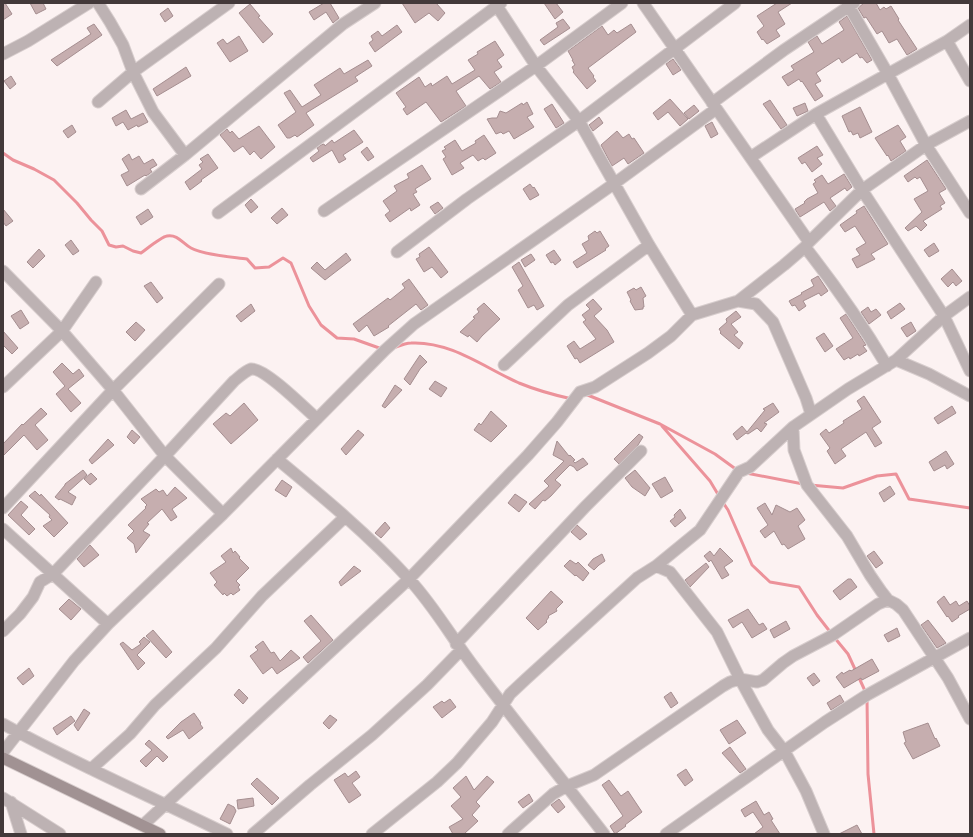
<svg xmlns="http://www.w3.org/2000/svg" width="973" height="837" viewBox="0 0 973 837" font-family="Rubik,sans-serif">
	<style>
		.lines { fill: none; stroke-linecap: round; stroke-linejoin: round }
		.stream { stroke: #ec929a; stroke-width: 3 }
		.building { fill: #c6aeaf; stroke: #a58e90 }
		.minor-casing { stroke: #d7cdcd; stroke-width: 13 }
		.secondary-casing { stroke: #d7cdcd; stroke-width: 13 }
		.minor { stroke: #bdb2b3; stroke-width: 11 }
		.secondary { stroke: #a19293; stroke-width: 11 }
	</style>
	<rect width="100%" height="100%" fill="#fcf2f2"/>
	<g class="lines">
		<path class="stream" d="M3,153l10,7 21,9 20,11 23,23 14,17 11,11 7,14 7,2 7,-1 10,5 8,2c7,-5 20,-16 26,-17 11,-2 16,8 24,12 12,7 42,9 56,11l8,9 14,-1 14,-9 8,5 18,43 12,19 16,13 17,1 28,10
			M394,348c5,-2 11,-5 17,-5 40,-2 74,25 108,40 17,7 35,12 53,16
			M585,394l75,30 55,30 22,16
			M662,426l48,55 9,15
			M746,473l57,11
			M810,485l33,3 34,-12 19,-2 13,25 61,9
			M722,501l6,9 24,55 18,17 29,5 18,28 14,18
			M834,637l14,17 18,39
			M867,698l1,76 6,60"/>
	</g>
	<path class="building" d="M3,3h2l7,11 -9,6z
		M30,3h13l3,6 -10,5z
		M324,3h6l9,15 -6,5 -7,-11 -12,8 -5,-8z
		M402,3h34l9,10 -7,8 -9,-8 -14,10z
		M544,3h12l7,9 -8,7z
		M777,3h15l-14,9 7,12 -9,6 4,6 -13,8 -4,-5 -1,1 -5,-8 7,-6 -7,-10z
		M864,3h12l4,7 4,-3 2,2 5,-3 8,13 -1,1 19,29 -10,6 -10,-16 -8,4 -7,-12 -5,3 -11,-17 -2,1 -6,-10z
		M250,4l10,12 -2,1 15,17 -10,9 -24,-30z
		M168,8l5,8 -8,6 -5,-8z
		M847,16l25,44 -5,3 -5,-6 -2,1 -3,-5 -15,10 -3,-5 -23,15 5,8 -6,3 8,12 -8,5 -13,-20 -1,1 -2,-3 -11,7 -6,-9 12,-7 -3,-4 23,-14 -6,-10 9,-6 5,8 22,-14 -5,-8z
		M563,19l7,9 -26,17 -4,-5 18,-13 -2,-4z
		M94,24l8,11 -45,31 -6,-6 40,-26 -4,-6z
		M631,24l5,8 -48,36 6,8 -1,1 3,4 -9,8 -14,-17 1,-1 -2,-4 3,-2 -3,-5h1l-5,-9 34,-25 6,9 6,-5 3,3z
		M397,25l5,7 -27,20 -6,-9 4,-3 -2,-4 7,-5 4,5z
		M239,36l9,15 -18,11 -13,-19 6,-4 4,5z
		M495,41l9,14 -7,5 5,7 -8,5 7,10 -11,7 -11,-13 -23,15 10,15 -25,16 -15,-20 -19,13 -4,-6 3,-2 -10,-14 23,-16 6,10 6,-4 1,3 15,-10 5,8 23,-14 -7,-10 10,-6 -1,-2z
		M673,59l8,11 -8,5 -7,-11z
		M368,60l4,6 -17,11 3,4 -52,32 8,12 -17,12 -2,-2 -5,3h-3l-9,-13 18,-13 -12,-19 6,-3 12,17 19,-12 -7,-10 26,-17 4,6z
		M186,67l5,9 -34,20 -4,-7z
		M11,76l5,8 -6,5 -6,-8z
		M670,99l18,20 -8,7 -12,-14 -10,8 -5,-7z
		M770,100l17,25 -6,4 -18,-25z
		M527,102l6,12 -6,3 7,10 -20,12 -5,-8 -6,3 -2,-2 -5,2 -9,-15 5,-1h5l3,-7 6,2 16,-10 1,2z
		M805,103l3,8 -11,5 -4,-8z
		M552,104l12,19 -8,5 -12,-19z
		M694,105l5,6 -10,8 -5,-6z
		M860,107l12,25 -12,6 -2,-5 -5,2 -2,-4 -2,1 -7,-16z
		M126,110l5,9 12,-6 5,9 -10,5 -1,-2 -9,5 -5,-8 -7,4 -4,-8z
		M599,117l4,6 -10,8 -4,-6z
		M712,122l6,12 -7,4 -6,-12z
		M72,125l4,7 -8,6 -5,-7z
		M898,125l8,12 -6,4 6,10 -15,10 -3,-6 -1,1 -12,-18z
		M259,126l16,21 -14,12 -7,-8 -4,4 -7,-9 -9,6 -14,-17 7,-6 3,4 2,-2 7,8z
		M354,130l9,12 -20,13 3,4 -7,4 -7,-13 -19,12 -3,-4 9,-7 -2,-3 4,-3 3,-1 1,2 7,-6 2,3z
		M617,131l6,7 6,-4 3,5 2,-1 10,15 -16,11 -4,-6 -12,8 -11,-21z
		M484,135l12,18 -11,7 -2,-2 -5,3 -5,-6 -13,8 4,5 -12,7 -9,-16 3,-2 -4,-6 4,-2 -2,-2 11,-7 7,11 14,-8 -1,-2z
		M817,146l6,9 -6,3 5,6 -10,8 -7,-10 -3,2 -4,-6z
		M367,147l7,10 -6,4 -7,-9z
		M129,154l3,6 7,-4 5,8 9,-5 4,6 -7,4 2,3 -6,4 -1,-1 -18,11 -6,-11 8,-4 -7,-12z
		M208,154l10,14 -17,12 1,1 -12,9 -5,-8 17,-13 -3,-4 4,-3 -3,-3z
		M927,160l19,29 -7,4 6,10 -5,3 2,3 -19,12 4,4 -6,6 -5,-5 -8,5 -3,-3 17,-16 -8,-13 14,-8 -8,-14 -3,2 -2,-2 -7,5 -4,-6z
		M422,165l9,14 -16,10 2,3 -4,2 7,11 -9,6 -1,-3 -20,14 -5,-7 5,-4 -7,-10 14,-10 -3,-5 15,-8 -2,-4z
		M844,174l8,13 -5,4 -2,-3 -15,10 6,8 -6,5 -6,-9 -24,15 -5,-8 10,-6 -1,-1 3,-3 11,-6 -5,-9 3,-2 -2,-2 8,-5 6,9z
		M530,184l3,4 1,-1 5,8 -9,5 -7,-11z
		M251,199l7,8 -7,6 -6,-8z
		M438,202l5,6 -8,6 -5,-7z
		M864,206l24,38 -17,10 4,5 -18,9 -5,-9 8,-4 -4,-6 10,-6 -11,-17 -10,6 -5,-7 17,-12 -1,-2z
		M282,208l6,7 -11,9 -6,-6z
		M3,209l10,12 -7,5 -3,-4z
		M148,209l5,8 -12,8 -5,-8z
		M595,231l2,2 3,-2 9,15 -4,3 1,1 -29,18 -4,-6 14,-9 -5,-9 7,-4 -1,-4z
		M71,240l8,11 -6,4 -8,-10z
		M934,243l5,8 -10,6 -5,-7z
		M429,247l19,25 -7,6 -9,-11 -8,5 -8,-13 4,-2 -1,-3z
		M39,249l6,7 -12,12 -6,-6z
		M554,250l7,10 -6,5 -2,-3 -2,1 -5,-8z
		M346,253l5,7 -26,20 -14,-12 6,-6 8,8z
		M531,254l4,6 -10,7 -4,-7z
		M519,262l25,44 -7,4 -3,-5 -6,3 -10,-18 5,-4 -11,-19z
		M952,269l10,12 -6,5 -3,-4 -5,5 -7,-8z
		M818,276l10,15 -7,5 -2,-3 -16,8 3,5 -7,5 -4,-6 -3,1 -3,-5 13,-7 -1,-1 13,-7 -3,-6z
		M409,279l19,26 -7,5 -5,-6 -28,22 1,1 -15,9 -7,-11 -8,7 -6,-8 35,-26 2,2 15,-12 -3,-4z
		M151,282l12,16 -6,5 -13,-17z
		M641,287l5,9 -3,2 1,9h-1v2l-8,1 -5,-9 1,-1 -4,-8 7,-4 2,2z
		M593,299l9,10 -8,7 13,14 7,12 -34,21 -3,-5 -2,1 -8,-13 7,-5 6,8 16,-10 -13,-17 3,-2 -4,-5 8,-6 -4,-4z
		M484,303l16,16 -18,17 -5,6 -8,-7 -1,2 -8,-5 15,-14 -2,-1 6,-5 -2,-3z
		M900,303l5,6 -14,10 -4,-7z
		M251,304l4,7 -14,11 -5,-6z
		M868,307l3,5 5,-3 5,6 -12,9 -8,-12z
		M21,310l8,13 -9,6 -9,-13z
		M736,311l5,6 -10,7 7,8 -4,3 9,8 -4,6 -19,-16 1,-1 -2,-3 8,-7 -1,-3z
		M846,314l20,31 -3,1 4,5 -8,5 -1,-2 -8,5 -1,-2 -5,3 -8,-11 17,-11 -13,-20z
		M136,322l9,8 -10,11 -9,-9z
		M911,322l5,9 -9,6 -6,-9z
		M3,331l15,17 -6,6 -9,-9z
		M824,333l9,13 -8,6 -9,-14z
		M420,355l7,7 -7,7 -10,16 -6,-6z
		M62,363l11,11 6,-5 5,7 -16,13 13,14 -10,9 -15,-18 9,-8 -12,-14z
		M435,381l12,7 -6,9 -12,-8z
		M395,385l7,5 -17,18 -3,-2z
		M864,396l17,26 -9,6 10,15 -7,4 -9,-15 -25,17 5,7 -11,8 -8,-13 3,-3 -10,-14 6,-5 3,4 15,-10 -1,-2 19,-12 -5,-8z
		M244,403l14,17 -27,24 -18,-20 13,-11 4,3z
		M773,403l6,9 -15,11 3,1 -6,8 -4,-4 -9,6 -2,-1 -9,7 -4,-6 9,-8 5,6 18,-22 -2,-1z
		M952,406l4,7 -18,11 -4,-6z
		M41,408l6,6 -12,11 13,15 -11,10 -13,-15 -21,21v-12l19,-20 1,1z
		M491,411l16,15 -16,16 -17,-12 5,-7 2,2z
		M132,430l8,7 -6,7 -7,-7z
		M358,430l6,5 -18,20 -5,-6z
		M639,434l4,3 -5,8 -19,19 -5,-5z
		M108,439l6,6 -22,19 -3,-4z
		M557,441l12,15 1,-1 5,5 -2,1 2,2 8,-5 5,6 -11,7 -3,-4 -4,-2 -15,15 6,5 -10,11 -6,5 -2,-1 -8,9 -6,-5 20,-18 -5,-5 20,-20 -11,-6z
		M946,451l8,13 -7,5 -2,-4 -11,6 -5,-9z
		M83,470l4,5 -19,17 8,5 -4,8 -12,-6 -1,1 -4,-3 10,-12v-1z
		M635,470l15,18 -5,8 -13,-9 -7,-9z
		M91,473l6,6 -7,6 -6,-6z
		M665,477l8,14 -12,7 -9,-14z
		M282,480l10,7 -6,10 -11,-7z
		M890,486l5,8 -11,8 -5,-9z
		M175,487l12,11 -15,11 5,8 -6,4 -9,-12 -15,14 2,1 -6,7 7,4 -14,18 -2,-9 -7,-6 7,-7 -6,-6 18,-17 -1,-1 2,-2 -6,-6 15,-10 3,3 4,-2 4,6z
		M35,491l5,5 1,-2 27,29 -14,14 -11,-11 9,-6 -3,-3 1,-2 -21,-19z
		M515,494l12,8 -8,10 -11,-9z
		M21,501l7,6 -7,8 14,14 -6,6 -21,-20z
		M765,503l7,12 4,-10 14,7 7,-4 8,12 -7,6 7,13 -17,10 -4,-5 -2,1 -8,-14 -9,7 -5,-7 8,-6 -11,-17z
		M680,509l6,9 -11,9 -5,-6 5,-4 -1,-2z
		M385,522l5,6 -9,10 -6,-5z
		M577,525l10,9 -7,6 -9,-8z
		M90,545l9,10 -15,12 -7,-8z
		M231,548l2,5 2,-2 5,6 -1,1 10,10 -13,13 4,4 -2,2 2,3 -7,5 -2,-2 -4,3 -3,-3 -1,2 -9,-10 3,-3 -7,-9 16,-11 -5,-6z
		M720,548l13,13 -9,6 5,8 -7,4 -11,-19 -2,2 -5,-6 6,-5 4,5z
		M874,551l9,12 -7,5 -9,-12z
		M602,554l3,7 -6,4 -5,5 -6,-5 5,-6z
		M570,560l6,4 2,-2 11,11 -6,8 -7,-6 -1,1 -11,-10z
		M706,563l3,4 -19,20 -5,-7z
		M354,566l7,5 -20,15 -2,-4z
		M848,579h3l6,8 -17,13 -7,-9z
		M551,591l12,11 -7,7 1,2 -9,5 1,1 -3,4 1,1 -9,8 -12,-12z
		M944,596l6,9 6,-4 3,5 8,-5 3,5v3l-12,7 1,1 -7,5 -4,-6 -1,1 -10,-15z
		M69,599l12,10 -10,11 -12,-11z
		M748,609l11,16 4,-2 4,6 -15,9 -10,-16 -9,6 -5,-8z
		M311,615l22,25 -25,23 -5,-6 18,-16 -17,-20z
		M928,620l18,23 -9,5 -16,-23z
		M786,621l4,8 -16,9 -4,-8z
		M897,628l3,8 -12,6 -4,-7z
		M153,630l19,22 -6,6 -20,-22z
		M144,637l6,5 -13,13 8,8 -7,7 -18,-26 3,-2 9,8 9,-6 -2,-2z
		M263,641l8,12 3,-1 6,9 11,-11 9,8 -23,16 -5,-7 -9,7 -13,-18 8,-6 -3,-3z
		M872,659l7,12 -17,9 -1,-2 -17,10 -8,-11 6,-5 1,2 7,-4 1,1z
		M29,668l5,8 -11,9 -6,-7z
		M814,673l6,8 -7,5 -6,-8z
		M239,689l9,9 -5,6 -9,-9z
		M671,692l7,11 -7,5 -7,-11z
		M840,695l4,7 -13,8 -4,-7z
		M450,699l6,8 -14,11 -9,-11 9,-6 2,2z
		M84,709l6,4 -12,18 -4,-6z
		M194,713l7,10 -1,1 3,4 -14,11 -6,-9 -15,9 -2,-2 15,-15z
		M330,715l7,5 -8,9 -6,-6z
		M71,716l4,5 -18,14 -4,-7z
		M737,720l9,13 -17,11 -9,-14z
		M928,723l7,16 1,-1 4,8 -27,13 -9,-16 2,-1 -3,-10z
		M149,740l19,17 -5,5 -6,-6 -11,11 -6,-6 12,-11 -7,-6z
		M730,747l16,22 -6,4 -18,-20z
		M686,769l7,11 -8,6 -8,-11z
		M356,771l4,6 -8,6 9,12 -12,8 -15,-23 11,-7 3,4z
		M466,776l8,14 13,-14 7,6 -18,20 4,4 -8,9 6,6 -14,13h-11l-4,-7 14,-8 -12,-13 10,-9 -8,-9z
		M257,778l22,20 -7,7 -21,-21z
		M609,780l12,16 7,-5 14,21 -17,13 1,1 -11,8 -5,-8 13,-10 -21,-31z
		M529,794l4,7 -10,7 -5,-6z
		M253,798l1,8 -16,3 -1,-9z
		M559,799l6,8 -7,6 -7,-8z
		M756,801l8,14 5,-3 4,7 -2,1 9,14h-26l9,-7 -10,-15 -8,5 -4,-7z
		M228,804l6,3 2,4 -6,13 -10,-5z
		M857,825l5,9h-23z"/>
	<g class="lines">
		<g class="minor-casing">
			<path id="minor" d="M98,3l12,19 13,23 10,27 20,40 32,43
				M495,3l41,63 43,55 70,124 43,70
				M643,3l166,239
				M847,3l41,71 38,71 44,68
				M947,41l23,40
				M3,54l25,-13 61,-38
				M98,102l35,-30 96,-69
				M712,103l72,-53 70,-47
				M816,114l46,76 82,126 26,55
				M751,157l65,-43 131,-73 23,-16
				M141,189l44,-34 158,-131 32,-21
				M324,211l212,-145 86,-63
				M218,213l283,-210
				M805,247c30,38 57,77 82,119
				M397,252l70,-53 112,-78 156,-118
				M3,271l59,60 51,59 52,66 58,58
				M738,301l18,3 17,18 33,76 5,16
				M896,360l33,14 41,22
				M504,365l64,-60 81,-60
				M3,387l59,-56 34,-49
				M793,427l1,23 13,35 40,51 23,39 11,16 7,9 8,4 7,6 45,68 22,41
				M277,459c46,38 92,76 132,120 25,27 43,59 65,88 42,56 87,111 130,167
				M3,508l110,-118 106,-106
				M3,529l105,95
				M656,566l14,6 47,60 23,47 13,24 15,27 17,22 21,39 18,43
				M3,631l17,-17 13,-17 7,-15 13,-8 112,-118 69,-75c5,-4 11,-10 17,-12 13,-2 55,40 66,50
				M456,644l129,-137 56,-56
				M3,724c72,40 149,73 224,110
				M3,752l71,-91 34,-37 115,-110 162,-164 29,-26 201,-141 101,-74
				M91,769l39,-35 25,-29 61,-57 46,-52 83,-79
				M3,798l57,36
				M11,802l10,32
				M143,825l266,-246 119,-124 29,-33 23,-30 15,-5 53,-34 23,-17 21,-21 46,-14 46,-36 21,-18 4,-5 53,-52 64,-45 44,-24
				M253,834l57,-49 62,-50 55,-50 34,-35
				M372,834l65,-52 20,-19 35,-41 18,-28 16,-15 111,-101 19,-12 44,-36 39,-58 11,-5 43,-40 55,-38 48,-29 48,-44 26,-19
				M508,834l45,-40 14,-8 27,-11 129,-89 7,-4 10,-3 17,3 6,-2 20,-17 10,-7 40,-21 45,-31 10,-4
				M666,834l159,-112 42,-27 103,-57"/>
		</g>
		<g class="secondary-casing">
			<path id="secondary" d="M3,758l157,76"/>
		</g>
		<use href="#minor" class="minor"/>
		<use href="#secondary" class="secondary"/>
	</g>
	<rect width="973" height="837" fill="none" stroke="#43393a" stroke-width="8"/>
</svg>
